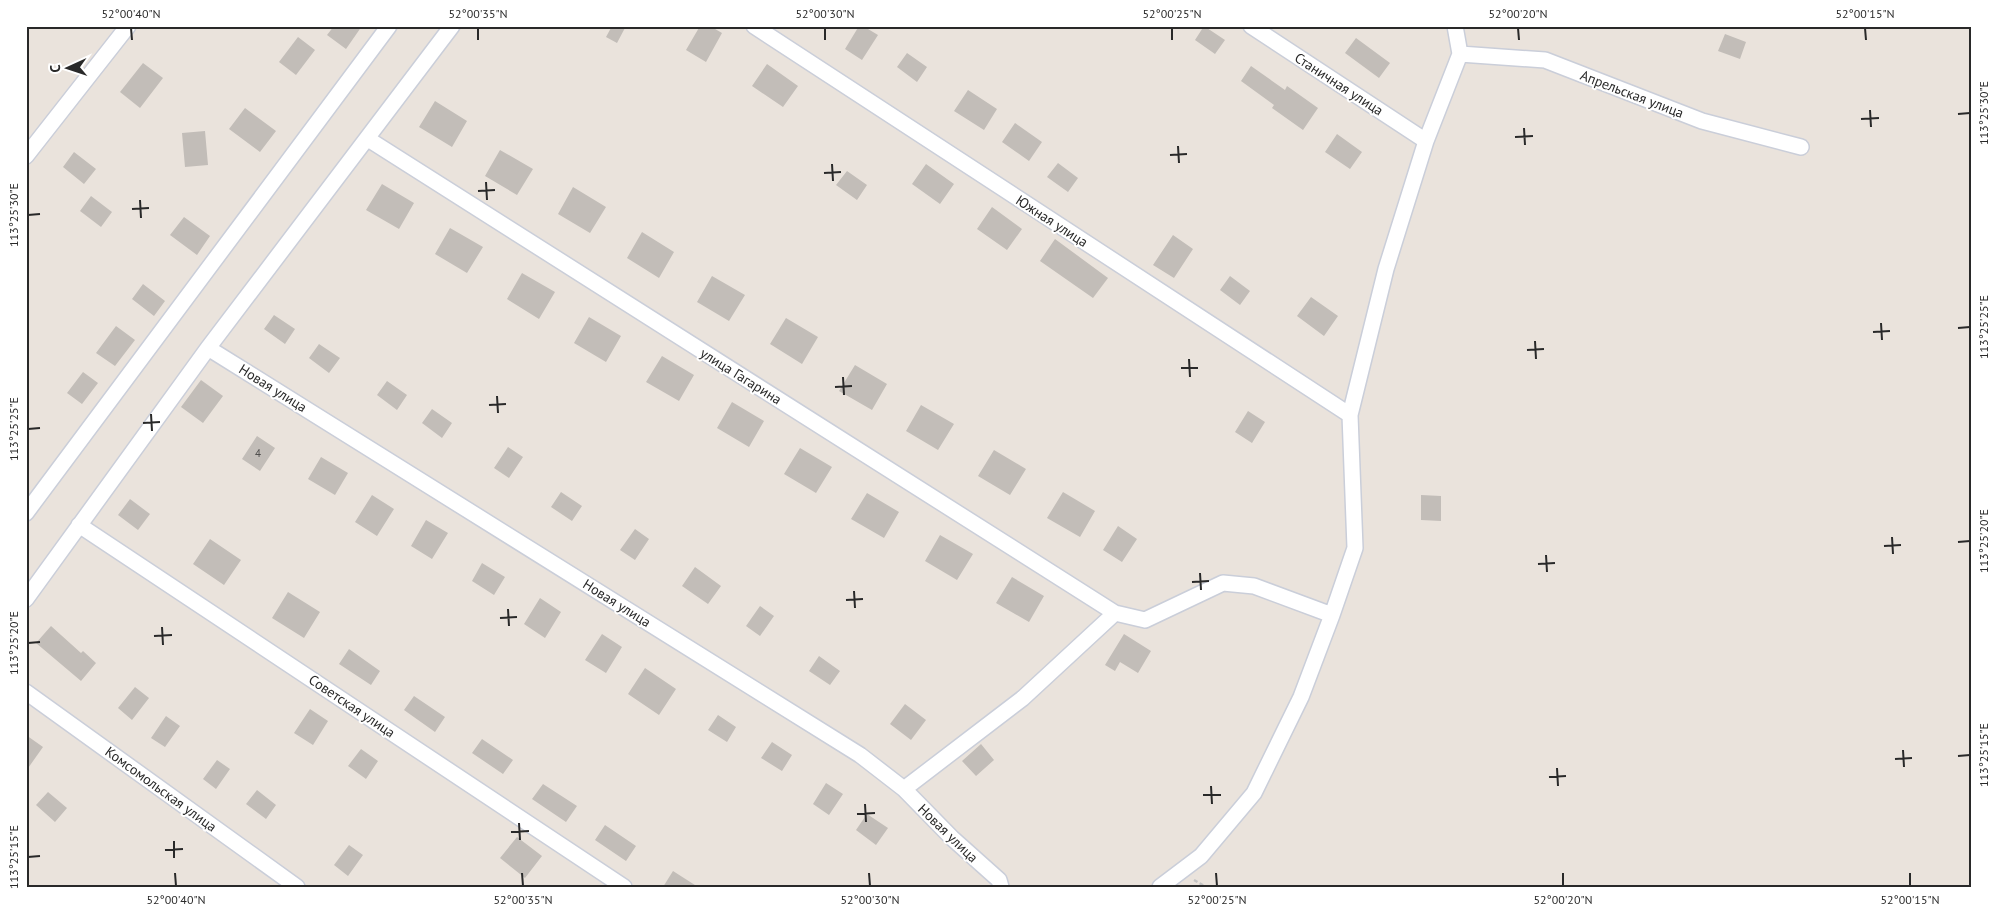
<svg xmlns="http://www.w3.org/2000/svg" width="1998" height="913" viewBox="0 0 1998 913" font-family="'PT Sans',sans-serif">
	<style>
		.building { fill: #c2bdb8 }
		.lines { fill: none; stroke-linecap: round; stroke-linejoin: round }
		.minor-casing { stroke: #caced9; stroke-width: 18 }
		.path { stroke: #c3c3c3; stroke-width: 2.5; stroke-dasharray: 4 2.5; stroke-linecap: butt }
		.minor { stroke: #fff; stroke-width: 15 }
		.ticks { fill: none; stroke: #292929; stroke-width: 2 }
		.labels { text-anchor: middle; stroke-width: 4; stroke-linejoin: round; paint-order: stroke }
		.number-label { font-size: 11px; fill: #4f4e4d }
		.street-label { font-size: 14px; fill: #292929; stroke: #fff }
		.neatline { fill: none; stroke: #292929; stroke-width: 2 }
		.ticks-label { font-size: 12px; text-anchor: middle; fill: #292929 }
	</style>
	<rect width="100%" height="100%" fill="#eae3dc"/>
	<path class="building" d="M334,26h28l-16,23 -19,-14z
		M612,26h14l-9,17 -11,-6z
		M700,26h10l12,7 -16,29 -20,-12z
		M859,26h4l15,9 -16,25 -17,-11z
		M1204,26l21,14 -10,14 -20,-14z
		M1725,34l21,8 -6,17 -22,-8z
		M298,37l17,13 -19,25 -17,-13z
		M1356,38l34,25 -11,15 -34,-25z
		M907,53l20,14 -10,15 -20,-15z
		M143,63l20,15 -23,30 -20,-16z
		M767,64l31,22 -15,21 -31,-21z
		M1251,66l34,24 2,-4 31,22 -15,22 -31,-22 2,-3 -33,-24z
		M968,90l29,19 -13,21 -30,-19z
		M435,101l32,20 -15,26 -33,-20z
		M245,108l31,23 -16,21 -31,-23z
		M1015,123l27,19 -13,19 -27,-19z
		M205,131l3,34 -23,2 -3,-34z
		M1337,134l25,18 -12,17 -25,-17z
		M500,150l33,19 -16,26 -32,-19z
		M74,152l22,17 -12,15 -21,-17z
		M1058,163l20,15 -10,14 -21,-15z
		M926,164l28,20 -14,20 -28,-20z
		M847,171l20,14 -10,15 -21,-15z
		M382,184l32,19 -15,26 -33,-19z
		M573,187l33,20 -16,26 -32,-19z
		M91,196l21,16 -11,15 -21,-16z
		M992,207l30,22 -15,21 -30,-21z
		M184,217l26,19 -13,19 -27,-20z
		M450,228l33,19 -16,26 -32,-19z
		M642,232l32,20 -15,26 -32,-20z
		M1173,235l20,14 -19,29 -21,-13z
		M1055,239l53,39 -15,20 -53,-37z
		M522,273l33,19 -16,27 -32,-20z
		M712,276l33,19 -16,26 -32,-19z
		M1230,276l20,15 -10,14 -20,-15z
		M143,284l22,17 -11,15 -22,-17z
		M1311,297l27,19 -14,20 -27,-20z
		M274,315l21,14 -10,15 -21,-15z
		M589,317l32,19 -15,26 -32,-19z
		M786,318l32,19 -16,27 -32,-20z
		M116,326l19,14 -20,26 -19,-13z
		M319,344l21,14 -11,15 -20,-15z
		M662,356l32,19 -15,26 -33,-19z
		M855,365l32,19 -15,26 -33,-19z
		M83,372l15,11 -16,21 -15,-11z
		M201,380l22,16 -20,27 -22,-16z
		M387,381l20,14 -10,15 -20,-15z
		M732,402l32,19 -15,26 -32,-19z
		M921,405l33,19 -16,26 -32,-19z
		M432,409l20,14 -10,15 -20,-15z
		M1248,411l17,11 -13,21 -17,-11z
		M257,436l18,12 -15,23 -18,-12z
		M508,447l15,10 -14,21 -15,-10z
		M800,448l32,19 -16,26 -32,-19z
		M994,450l32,19 -16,26 -32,-19z
		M321,457l27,16 -13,22 -27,-16z
		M561,492l21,14 -10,15 -21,-14z
		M1063,492l32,19 -15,26 -33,-19z
		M867,493l32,19 -15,26 -33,-19z
		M372,495l22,14 -17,27 -22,-14z
		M1421,495l20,1v25l-20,-1z
		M130,499l20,15 -12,16 -20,-15z
		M426,520l22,13 -16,26 -21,-13z
		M1118,526l19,13 -15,23 -19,-12z
		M635,529l14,10 -14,21 -15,-10z
		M940,535l33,19 -16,26 -32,-19z
		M210,539l31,21 -17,25 -31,-21z
		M482,563l23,14 -11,18 -22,-14z
		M695,567l26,19 -13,18 -26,-18z
		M1012,577l32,19 -15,26 -33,-19z
		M288,592l32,20 -16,26 -32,-20z
		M540,598l21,14 -16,26 -21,-14z
		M760,606l14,10 -14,20 -14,-10z
		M51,626l30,27 2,-2 13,12 -15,18 -45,-38z
		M602,634l20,13 -16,26 -21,-13z
		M1124,634l27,17 -13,22 -18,-11 -5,9 -10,-6z
		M349,649l31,22 -9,14 -32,-21z
		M819,656l21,15 -10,14 -21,-14z
		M645,668l31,21 -17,26 -31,-21z
		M135,687l14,11 -17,22 -14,-12z
		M414,696l31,21 -10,15 -31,-22z
		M905,704l21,16 -15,20 -21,-16z
		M310,709l18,12 -15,24 -19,-12z
		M718,715l18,12 -9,15 -19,-12z
		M166,716l14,10 -15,21 -14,-9z
		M26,735l17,12 -17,24z
		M482,739l31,21 -10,14 -31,-21z
		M772,742l20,13 -10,16 -21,-13z
		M981,744l13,16 -18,16 -14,-15z
		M361,749l17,12 -12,18 -18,-13z
		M217,760l13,9 -14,20 -13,-10z
		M826,783l17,11 -14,21 -16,-11z
		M543,784l34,22 -11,16 -34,-23z
		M257,790l19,15 -10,14 -20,-15z
		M48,792l19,16 -12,14 -19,-17z
		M867,814l21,14 -12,17 -20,-15z
		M605,825l31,21 -10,15 -31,-21z
		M517,837l25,19 -17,22 -25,-20z
		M349,845l14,10 -15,21 -14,-11z
		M673,871l25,16h-35z"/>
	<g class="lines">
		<g class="minor-casing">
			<path id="minor" d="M754,26l596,389
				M1251,26l175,115
				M1460,54l85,6 157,61 99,26
				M368,139l747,474 30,7 78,-37 31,3 78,29 23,-67 -5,-133 36,-146 40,-128 34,-87 -5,-28
				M26,156l102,-130
				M208,348l652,407 44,34 48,49 47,42 2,7
				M26,513l363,-487
				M79,525l545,362
				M26,599l182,-251 244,-322
				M26,692l271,195
				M904,789l119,-91 92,-85
				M1160,887l41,-31 53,-63 47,-96 31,-82"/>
		</g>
		<path class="path" d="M1194,880l12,7"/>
		<use href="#minor" class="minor"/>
	</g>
	<path class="ticks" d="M131,28l1,12M478,28v12M825,28v12M1172,28v12M1518,28l1,12M1865,28l1,12M1870,110l1,17M1958,114l12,-1M1861,119l18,-1M1524,128l1,17M1515,137l18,-1M1178,146l1,17M1170,155l17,-1M832,164l1,17M824,173l17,-1M486,182l1,18M478,191l17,-1M140,200l1,18M132,209l17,-1M28,215l12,-1M1881,323l1,17M1958,328l12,-1M1873,332l17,-1M1535,341l1,18M1527,350l17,-1M1189,359l1,18M1181,368h17M843,377l1,18M835,387l17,-1M497,396l1,17M489,405l17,-1M151,414l1,17M143,423l17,-1M28,429l12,-1M1892,537l1,17M1958,542l12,-1M1884,546l17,-1M1546,555l1,17M1538,564l17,-1M1200,573l1,17M1192,582l17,-1M854,591l1,17M846,600l17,-1M508,609l1,17M500,618l17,-1M162,627l1,18M154,636l18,-1M28,643l12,-1M1903,750l1,17M1958,756l12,-1M1895,759l17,-1M1557,768l1,18M1549,777l17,-1M1211,786l1,18M1203,795h18M865,804l1,18M857,814l18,-1M519,823l1,17M511,832l18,-1M174,841v17M165,850l18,-1M28,857l12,-1M175,873l1,13M522,873l1,13M869,873l1,13M1216,873l1,13M1563,873v13M1910,873v13"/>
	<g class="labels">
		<g class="number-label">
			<text x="258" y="457">4</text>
		</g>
		<g class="street-label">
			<text transform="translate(1339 84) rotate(33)" y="5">Станичная улица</text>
			<text transform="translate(1632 94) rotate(21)" y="5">Апрельская улица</text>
			<text transform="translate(1052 221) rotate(33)" y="5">Южная улица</text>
			<text transform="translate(741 376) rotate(32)" y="5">улица Гагарина</text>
			<text transform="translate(273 388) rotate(32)" y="5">Новая улица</text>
			<text transform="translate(617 603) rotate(32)" y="5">Новая улица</text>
			<text transform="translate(352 706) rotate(34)" y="5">Советская улица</text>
			<text transform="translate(161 789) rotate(36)" y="5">Комсомольская улица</text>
			<text transform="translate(948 833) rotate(44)" y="5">Новая улица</text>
		</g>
	</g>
	<rect width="1998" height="913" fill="none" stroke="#ffffff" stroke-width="55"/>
	<g transform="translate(68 68) rotate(267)" stroke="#ffffff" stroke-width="4" paint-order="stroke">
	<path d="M0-4L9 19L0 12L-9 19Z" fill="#292929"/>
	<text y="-8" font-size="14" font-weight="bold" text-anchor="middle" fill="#292929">С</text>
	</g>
	<rect x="28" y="28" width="1942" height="858" class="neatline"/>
	<g class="ticks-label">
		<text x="131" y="18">52°00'40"N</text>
		<text x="478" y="18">52°00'35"N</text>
		<text x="825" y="18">52°00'30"N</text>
		<text x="1172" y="18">52°00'25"N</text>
		<text x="1518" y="18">52°00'20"N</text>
		<text x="1865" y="18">52°00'15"N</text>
		<text transform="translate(1984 113) rotate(-90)" y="4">113°25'30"E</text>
		<text transform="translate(14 215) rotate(-90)" y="4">113°25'30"E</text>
		<text transform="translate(1984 327) rotate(-90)" y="4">113°25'25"E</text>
		<text transform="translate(14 429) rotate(-90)" y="4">113°25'25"E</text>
		<text transform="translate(1984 541) rotate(-90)" y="4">113°25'20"E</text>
		<text transform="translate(14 643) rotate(-90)" y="4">113°25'20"E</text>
		<text transform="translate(1984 755) rotate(-90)" y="4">113°25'15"E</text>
		<text transform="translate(14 857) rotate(-90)" y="4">113°25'15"E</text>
		<text x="176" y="904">52°00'40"N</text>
		<text x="523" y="904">52°00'35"N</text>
		<text x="870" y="904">52°00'30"N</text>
		<text x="1217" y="904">52°00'25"N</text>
		<text x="1563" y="904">52°00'20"N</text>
		<text x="1910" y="904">52°00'15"N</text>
	</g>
</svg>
